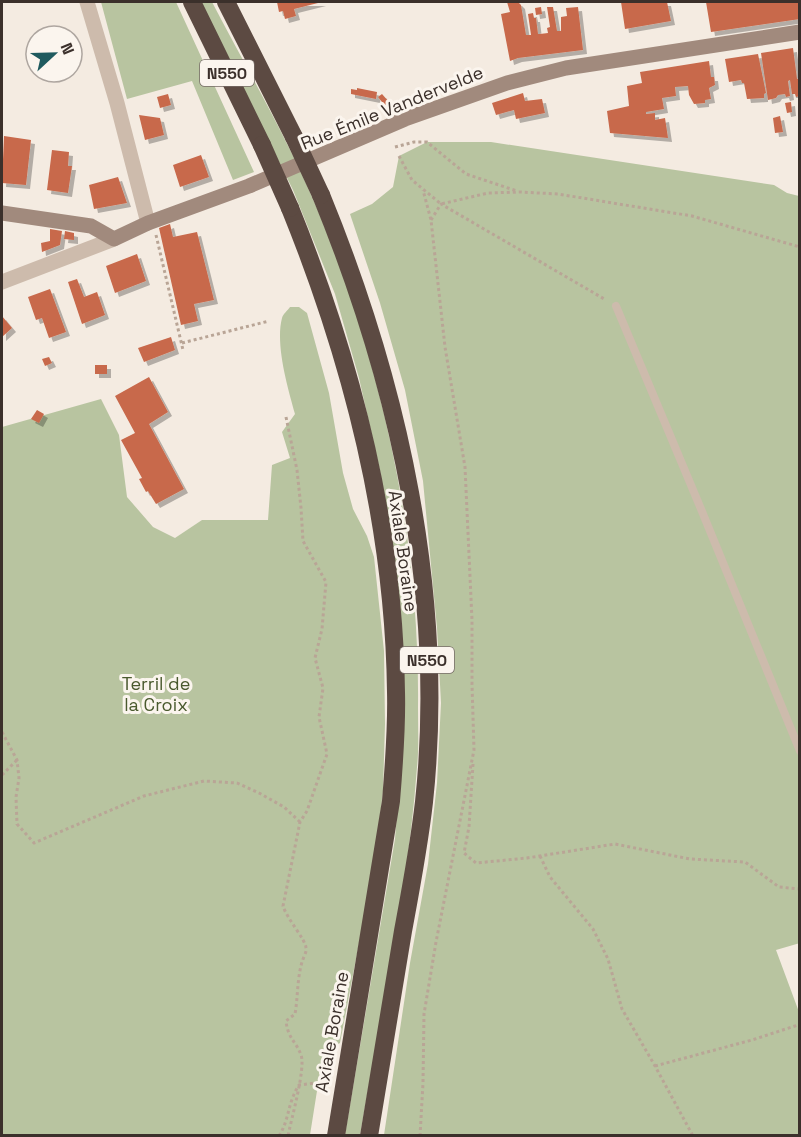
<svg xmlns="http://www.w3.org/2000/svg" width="801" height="1137" viewBox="0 0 801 1137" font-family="'Space Grotesk',sans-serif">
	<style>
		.green { fill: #b8c4a0 }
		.building { fill: #c8694b; filter: url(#shadow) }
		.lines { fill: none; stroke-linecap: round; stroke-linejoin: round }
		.path { stroke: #b9a596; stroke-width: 3; stroke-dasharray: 3 3; stroke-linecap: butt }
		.lane { stroke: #cdbbac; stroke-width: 8 }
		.street { stroke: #cdbbac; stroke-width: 15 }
		.secondary { stroke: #a18a7d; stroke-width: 15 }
		.highway { stroke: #5c4a42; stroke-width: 18 }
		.highway-bridge { stroke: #5c4a42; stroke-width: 18 }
		.labels { text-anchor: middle; stroke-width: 6; stroke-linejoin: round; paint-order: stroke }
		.shield { fill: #fbf5ee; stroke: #756b66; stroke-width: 1.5 }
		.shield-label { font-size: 16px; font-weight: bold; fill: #3b302b }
		.street-label { font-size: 18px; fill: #3b302b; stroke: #fbf5ee }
		.park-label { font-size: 18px; fill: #4a5a2e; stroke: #fbf5ee }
	</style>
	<defs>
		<filter id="shadow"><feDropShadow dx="4" dy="4" stdDeviation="0" flood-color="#0004"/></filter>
	</defs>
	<rect width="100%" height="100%" fill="#f4ebe1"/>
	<path class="green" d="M101,2h75l78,170 -21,8 -41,-99 -65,18z
		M200,2h12c37,71 79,142 109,216 63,155 99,323 97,490 0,20 1,40 -1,59 -9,124 -36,246 -57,368h-15l50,-296 8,-98 -8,-177 -15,-93 -21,-93 -24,-84 -42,-104z
		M427,142h64l283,43 13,8 12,3 1,747 -24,7 23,62v123h-415l26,-172 18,-99 9,-81 4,-80 -4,-75 -14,-147 -18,-91 -25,-87 -30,-89 22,-10 21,-17 6,-31z
		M290,307h9l8,6 22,80 14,80 10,36 14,27 7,21 10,94 1,73 -2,67 -8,68 -35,184 -17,10 -13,82 -308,1v-709l99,-28 18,36 8,62 26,30 22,11 27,-18h66l4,-55 18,-7 -8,-26 13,-18c-7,-26 -20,-69 -13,-96 1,-4 6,-8 8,-11z"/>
	<path class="building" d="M277,2h45l-28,7 2,7 -11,3 -2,-8 -4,1z
		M507,2h11l3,3 5,30h5l-3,-21 5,-1 1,5h2l2,16h2l8,-1 -1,-5 3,-1 -3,-20h6l4,24h4v-14l6,-1 -1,-8 12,-1 5,43 -65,8 -8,3 -9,-47 9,-2z
		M621,2h46l4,19 -46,8z
		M706,2h94v17l-89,13z
		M541,7l1,7 -6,1 -1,-7z
		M793,48l4,31 3,-1v18l-4,1 -1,-3h-3l-2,-14 -2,1 2,15 -4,1 -1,-3 -7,1 -2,3 -8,2 -7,-47z
		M758,54l8,39 -2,1v4l-17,1 -3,-16h-2l-1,-3 -12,2 -4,-23z
		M709,61l2,16h3l1,8 -6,3 2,11 -6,1v3l-11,1 -5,-9 -1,-9 -13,1 1,9 -14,2 2,11 -18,3v2l9,-1v7l10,-2 3,20 -58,-5 -3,-22 22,-5 -2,-20 15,-3 -2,-11z
		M357,88l20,4 -1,7 -25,-5v-5l6,1z
		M523,93l2,8 17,-2 3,14 -29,6 -2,-9 -18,5 -4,-12z
		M168,94l3,11 -11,3 -3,-11z
		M382,94l7,8 3,3 -6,2 -8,-10z
		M791,102l1,10 -5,1 -2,-10z
		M139,115l21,3 4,17 -19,5z
		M780,116l3,16 -8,1 -2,-15z
		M4,136l27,4 -5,45 -24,-2z
		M52,150l17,2 -1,14h4l-4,27 -21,-3z
		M201,155l8,22 -29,10 -7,-22z
		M118,177l9,26 -33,6 -5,-24z
		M170,224l3,13 24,-5 17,68 -20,4 4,17 -17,4 -22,-97z
		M50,229l12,2 -2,14 -18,7 -1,-9 9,-2z
		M65,231l9,2v7l-10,-1z
		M137,254l9,27 -31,12 -9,-27z
		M77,279l7,18 13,-5 8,23 -23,9 -14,-42z
		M50,289l16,43 -17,6 -7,-20 -6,2 -8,-23z
		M2,316l10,12 -10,9z
		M171,337l4,13 -31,12 -6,-14z
		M49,357l3,6 -7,3 -3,-7z
		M95,365h12v9h-12z
		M149,377l19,35 -19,12 35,65 -28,15 -8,-13 -2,1 -7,-13 3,-1 -21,-38 14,-7 -20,-37z
		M37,410l7,4 -5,9 -8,-4z"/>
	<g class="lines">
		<path class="path" d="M395,147l19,-5h13l39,32 51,17
			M399,156l13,24 29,24 47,-11 32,-1 38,2 134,22 108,31
			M431,220l10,-16 165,96
			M156,235l27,115
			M182,343l87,-22
			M286,417l11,53 4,38 2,33 23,41 -4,47 -7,29 8,30 -4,29 8,37 -20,57 -7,11 -17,84c4,13 23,34 23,42 1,4 -3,10 -4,14 -5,17 -4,35 -7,52l-9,7c2,18 10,20 15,34 5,13 -10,65 -13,81
			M2,732l15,28 2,18 -3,19 1,27 17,19 110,-47 60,-15 33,2 22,10 25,14 16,15
			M473,764l-4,63 -5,26 12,10 51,-5 88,-14 75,15 55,3 34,25 21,2
			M2,775l15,-15
			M540,856l10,21 43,52 15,30 14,50 33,57 38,70
			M655,1066l97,-26 46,-15
			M279,1136c11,-18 8,-32 20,-51l25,-3 3,-3
			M420,1136l3,-53 1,-69 12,-72 38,-192 -2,-66v-64l-7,-153 -20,-120 -14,-127 -8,-30"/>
		<path class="lane" d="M616,306l85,203 99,242"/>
		<path class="street" d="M87,2l30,101 31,120
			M2,282l112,-43"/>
		<path class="secondary" d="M2,213l89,13 23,13 34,-16 101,-37 156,-67 102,-36 59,-15 234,-36"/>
		<path class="highway" d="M192,2l70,143
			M226,2l68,135
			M321,195c78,190 125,401 103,607 -5,44 -13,86 -21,129 -11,68 -23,136 -34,205
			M290,208c62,153 104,318 106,484 1,37 -2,73 -5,109l-55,335"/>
		<path class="highway-bridge" d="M294,137l27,58
			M262,145l28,63"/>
	</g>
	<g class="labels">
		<g class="shield">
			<rect x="200" y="60" width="54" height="26" rx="4.5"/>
			<rect x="400" y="647" width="54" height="26" rx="4.5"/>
		</g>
		<g class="shield-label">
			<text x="227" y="79">N550</text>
			<text x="427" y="666">N550</text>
		</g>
		<g class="street-label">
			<text transform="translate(392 108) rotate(-22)" y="6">Rue Émile Vandervelde</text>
			<text transform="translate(403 551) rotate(82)" y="6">Axiale Boraine</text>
			<text transform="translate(332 1032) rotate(-80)" y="6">Axiale Boraine</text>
		</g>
		<g class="park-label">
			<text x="156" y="690">Terril de<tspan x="156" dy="21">la Croix</tspan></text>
		</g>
	</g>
	<rect width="801" height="1137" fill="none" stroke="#3b302b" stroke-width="6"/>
	<g transform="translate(54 54) rotate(68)"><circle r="28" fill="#fbf5ee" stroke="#aea6a0" stroke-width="1.5"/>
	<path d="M0-4.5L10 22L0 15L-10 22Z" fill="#1f5a5e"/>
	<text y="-9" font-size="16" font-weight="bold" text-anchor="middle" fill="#3b302b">N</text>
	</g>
</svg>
